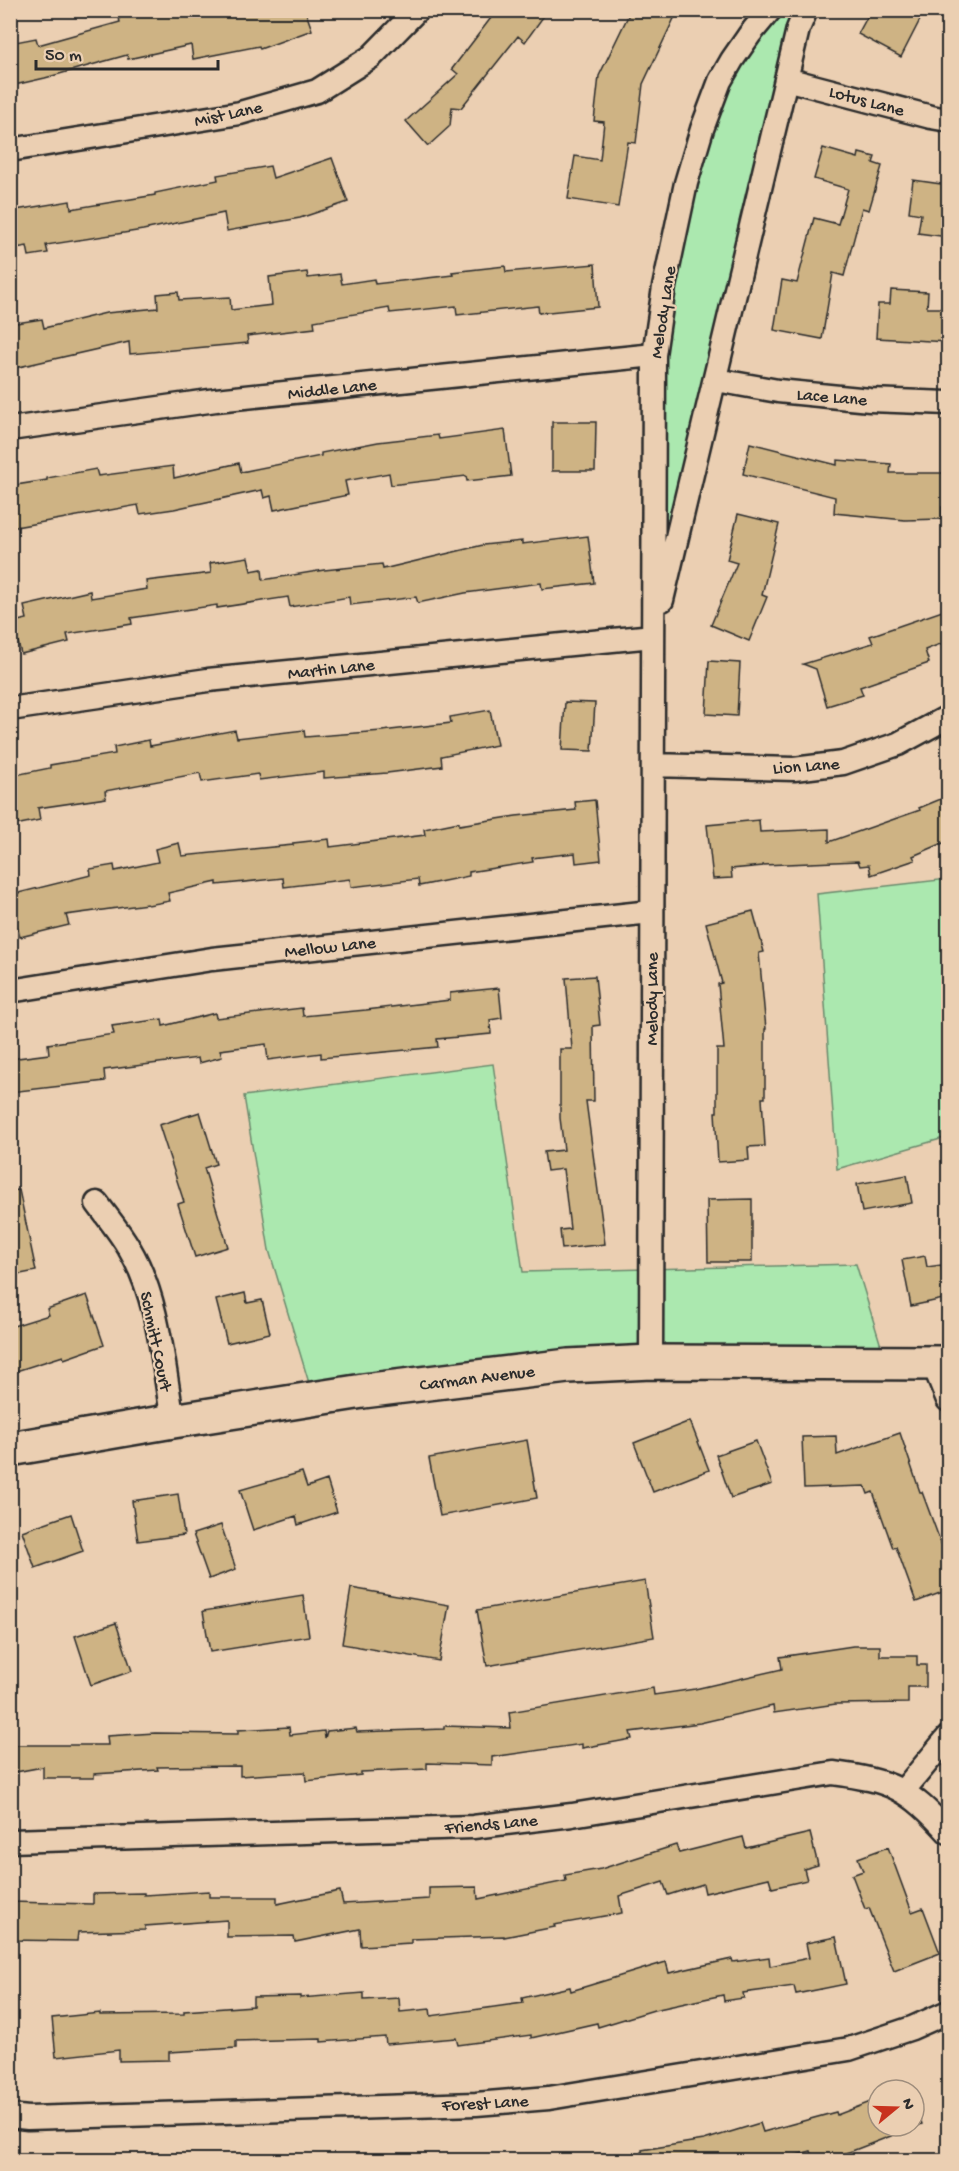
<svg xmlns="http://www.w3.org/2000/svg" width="959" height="2171" viewBox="0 0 959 2171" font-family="'Gochi Hand',sans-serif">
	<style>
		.green { fill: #abe8af; stroke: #6b8a6d; stroke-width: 1.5 }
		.building { fill: #ceb384; stroke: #2b2b2b; stroke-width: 1.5 }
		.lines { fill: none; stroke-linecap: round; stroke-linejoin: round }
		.minor-casing { stroke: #2b2b2b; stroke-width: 27 }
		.secondary-casing { stroke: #2b2b2b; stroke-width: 38 }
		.minor { stroke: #ebcfb2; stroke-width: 22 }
		.secondary { stroke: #ebcfb2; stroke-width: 33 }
		.labels { text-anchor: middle; stroke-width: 4.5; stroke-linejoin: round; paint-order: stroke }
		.street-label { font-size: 18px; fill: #2b2b2b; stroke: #ebcfb2 }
	</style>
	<rect width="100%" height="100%" fill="#ebcfb2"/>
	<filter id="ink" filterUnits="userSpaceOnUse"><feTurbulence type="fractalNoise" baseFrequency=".0167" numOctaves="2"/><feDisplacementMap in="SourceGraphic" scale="12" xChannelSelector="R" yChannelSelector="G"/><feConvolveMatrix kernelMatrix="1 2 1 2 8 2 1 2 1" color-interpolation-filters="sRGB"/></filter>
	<g filter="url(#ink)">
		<path class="green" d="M776,11h27l-147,604 1,-259 32,-177 34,-91z
			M948,879v274l-4,-15 -107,31 -20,-275z
			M493,1064l30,208 333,-8 29,95 -573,34 -43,-143 -25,-154z"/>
		<path class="building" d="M117,10h188l7,20 -52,19 -1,-3 -66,13 -2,-14 -63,14 -1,-4 -82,23 -35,8v-43l26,-5 2,7 82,-23z
			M497,10h51l-23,32 -7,-6 -57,72 -9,-1 -2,19 -22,20 -22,-25 52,-47 -6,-5z
			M631,10h47l-35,74 -7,59 -8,-1 -10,65 -50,-8 7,-43 25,4 4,-38 -10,-1 5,-45z
			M871,10h54l-24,47 -43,-23z
			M823,148l35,10 1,-5 16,4 -2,6 9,3 -13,44 -7,-2 -18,68 -11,-3 -11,66 -48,-9 8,-50 15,3 17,-65 24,6 10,-35 -34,-10z
			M332,158l16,44 -48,16 -73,13 -3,-18 -81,17 -97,15 2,8 -19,3 -2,-10 -17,3v-38l60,-10 1,8 84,-14v-2l63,-13 -1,-5 53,-9 3,12z
			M913,180l35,5v52l-30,-4 3,-19 -12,-2z
			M595,264l3,43 -59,6 -1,-7 -81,9 -1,-9 -66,7 -1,-5 -75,13 1,7 -68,8 1,7 -118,11 -1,-12 -119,27v-45l32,-5 2,9 62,-15 52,-5 -1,-14 21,-2 1,8 51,-3 1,13 41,-5 -3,-28 38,-5 1,6 32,-4 2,10 32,-5 1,5 78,-9 -1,-3 53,-6 1,6z
			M891,290l37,2 -1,16h21v34l-72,-4 2,-34h12z
			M552,422h44l-1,49h-43z
			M505,430l6,46 -44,5 -1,-5 -75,9 -2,-12 -44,8 3,14 -74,15 -3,-14 -7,2 -2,-8 -88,19 -34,5 -2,-9 -128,23v-42l37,-6v-2l49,-9 2,7 75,-10 1,12 65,-15 2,9 80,-16v-3l57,-11 60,-7 1,4z
			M750,443l87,22v-5l54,4 -1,9h58v34h-6v12l-37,1 -71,-7 1,-16 -92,-23z
			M738,514l41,10 -17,71 5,2 -18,44 -38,-16 26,-62 -10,-3z
			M588,536l6,47 -52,6 -1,-6 -76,10 -47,10 -2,-6 -66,8 -1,-8 -59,10 -2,-10 -71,11v-3l-86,13 1,6 -65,10 2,8 -48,12 -8,-32 14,-3 -3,-13 66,-15 1,7 56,-9 -1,-8 65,-8 -1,-10 38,-6 3,14 11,-2 1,11 61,-10 58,-6 1,5 100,-24 39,-4v3z
			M948,609v32l-23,9 4,13 -69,24 3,8 -36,11 -11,-37 -13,-5 70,-21 -3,-7z
			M709,661l31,2 -3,53 -31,-2z
			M565,702l30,1 -3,48 -30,-1z
			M490,710l7,35 -56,11 1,10 -55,7 -63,5v-6l-65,8 -1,-6 -56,8 -2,-9 -95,18 1,7 -68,10 2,12 -30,6v-50l40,-8v-3l65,-11 -1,-7 35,-7 1,6 85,-16 2,8 67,-8 1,7 77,-6 69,-8 -1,-6z
			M948,796v45l-35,15 2,4 -44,15 -2,-10 -9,1 -2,-5 -95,4v1l-32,3 1,9 -19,1 -6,-54 52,-5 1,12 69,-3v13l91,-32 -1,-2z
			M595,800l6,60 -25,3 -1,-10 -43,5 1,4 -64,10v4l-50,10 -1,-7 -67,8 -1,-8 -66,8 -1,-9 -66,7v-3l-49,11 2,8 -22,4 -1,-1 -81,11 3,10 -49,12 -10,-37v-5l81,-20 -1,-6 24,-4 1,6 43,-9 -3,-13 24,-6 3,13 111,-11v-2l36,-4 1,8 95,-12 -1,-6 35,-7v3l57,-9 60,-6 -1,-8z
			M753,911l11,41 -5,1 7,76h-1v69h-3l3,48 -17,1 1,13 -31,2 -3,-50h2v-63h7l-6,-65 4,-1 -16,-60z
			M595,976l5,49 -7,1 1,75h-8l19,143 -43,5 -2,-19 10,-1 -7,-60 -16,2 -3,-19 20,-2 -4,-32v-69h12l-6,-71z
			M499,988l3,30 -12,2 1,14 -54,5 1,8 -117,11v-5l-53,7 -2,-16 -46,6 2,7 -23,6 -1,-5 -94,12 1,11 -95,11v-33l39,-5 -1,-10 66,-10 -2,-8 50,-7 1,7 52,-13 1,5 86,-10 1,8 63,-6 84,-10v-7z
			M200,1112l16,52 -12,4 24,79 -33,10 -17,-53 6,-2 -25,-77z
			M907,1175l5,28 -50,9 -5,-28z
			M19,1190l17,81 -26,5v-85z
			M752,1199v63h-44l-1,-62z
			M925,1256l2,11 14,-2 7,33 -37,8 -9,-46z
			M245,1293l2,10 15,-3 8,33 -43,10 -11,-43z
			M87,1295l17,50 -40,14 -1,-3 -53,17v-46l39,-12 -2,-6z
			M690,1421l19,49 -56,22 -19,-49z
			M900,1433l20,59h2l20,54 2,-1 4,12v33l-32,12 -20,-55 -3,1 -20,-56 -5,2 -3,-8 -61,2 -2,-51 34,-1 1,19z
			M527,1440l10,58 -97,18 -11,-58z
			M756,1441l16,43 -41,14 -15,-43z
			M302,1472l5,15 20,-7 10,32 -39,13 -2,-9 -43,14 -13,-40z
			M178,1494l6,41 -46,6 -6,-40z
			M71,1514l12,37 -48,17 -13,-37z
			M221,1525l15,44 -27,10 -16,-45z
			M645,1581l9,56 -167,29 -10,-56z
			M351,1588l98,17 -10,56 -97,-17z
			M303,1595l6,41 -99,16 -7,-41z
			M116,1623l16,48 -41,14 -16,-49z
			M853,1646h27v10h37v9h9v22h-18v16l-72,1 -62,9 -1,-7 -73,17 -70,9 2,7 -50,9v-4l-90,13v8l-65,-2v6l-66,3v3l-55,6 -1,-9 -65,4v-10l-83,1 1,3 -64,4v4h-51v-11l-33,6v-28h98l-1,-9 48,-3 83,1v-4l51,-3 1,8 34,-4 1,7 2,-7 29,-3 1,4 87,-3v-3l67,2 -2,-16 144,-24 1,7 41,-6 87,-20 -2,-12z
			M810,1833l8,32 -14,4 3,11 -35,8 -3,-10 -64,15 -2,-9 -35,11 -5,-13 -44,14 3,17 -68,12 1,2 -51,10v-1l-93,3v4l-50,3 -1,-17 -65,13 -1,-6 -67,1v-17l-82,6v4l-67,2 -1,9 -67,-1v-38l83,2v-10l51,-1v2l65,-4v6h68v7l63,-13 3,13 86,-5v-11l48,-1 1,12 88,-18 -1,-6 36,-6 75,-24 3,8 64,-16 3,11z
			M888,1847l24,65 11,-4 17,45 -46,18 -25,-63 -4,1 -13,-34 11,-4 -5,-13z
			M836,1937l10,47 -50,10 -2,-8 -51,7 1,5 -20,3 -1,-6 -69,15 -56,17 -1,-4 -66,15v-3l-73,10 -2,-7 -70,6 -1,-7 -64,5v-3l-85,2v7l-67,4v8l-50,1v-11l-63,7 -4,-39 48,-5v2l84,-1v-3l69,-5v-9l47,-1v2l64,-5v7l35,-2 1,14 30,-3 1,7 92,-13 -1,-5 48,-11 1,4 95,-29 3,11 63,-14 1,3 36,-5 1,9 39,-8 -3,-15z
			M878,2099v27h36v-23l8,21 -70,27 -31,9h-7l-3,-9 -32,9h-49l-1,-3 -20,3h-66l-1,-10 62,-10 56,-17 3,9 73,-20 1,3z"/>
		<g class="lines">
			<g class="minor-casing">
				<path id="minor" d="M786,79l145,38 17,3
					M10,150l230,-37 77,-22 54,-34 46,-47
					M716,380l62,11 92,9 78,3
					M10,429l206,-29 438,-45
					M662,600l136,-571 8,-19
					M10,709l198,-29 445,-44
					M653,765l141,4 49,-6 55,-19 50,-27
					M10,991l202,-32 439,-47
					M97,1203c11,15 23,29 32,45 30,50 34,116 44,173
					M651,1362l3,-1007 10,-68 22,-104 16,-54 18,-48 12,-21 18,-26 20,-24
					M933,1363l15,37
					M904,1790l44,-53
					M10,1841l463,-14 99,-12 261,-42c59,8 75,15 115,59
					M10,2116l18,2 448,-14 73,-6 300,-49 63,-21 36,-16"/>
			</g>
			<g class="secondary-casing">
				<path id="secondary" d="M10,1449l163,-28 190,-30 205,-25 83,-4 297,1"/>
			</g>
			<use href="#minor" class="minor"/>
			<use href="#secondary" class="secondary"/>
		</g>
	</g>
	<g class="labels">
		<g class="street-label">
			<text transform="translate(867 100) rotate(15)" y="6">Lotus Lane</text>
			<text transform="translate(228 113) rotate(-12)" y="6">Mist Lane</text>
			<text transform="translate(662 312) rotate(-81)" y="6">Melody Lane</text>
			<text transform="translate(332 388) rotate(-6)" y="6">Middle Lane</text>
			<text transform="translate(832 396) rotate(5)" y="6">Lace Lane</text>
			<text transform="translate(331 668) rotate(-6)" y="6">Martin Lane</text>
			<text transform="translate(806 765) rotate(-4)" y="6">Lion Lane</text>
			<text transform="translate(330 946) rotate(-6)" y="6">Mellow Lane</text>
			<text transform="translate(651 999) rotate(-90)" y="6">Melody Lane</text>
			<text transform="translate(157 1341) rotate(78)" y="6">Schmitt Court</text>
			<text transform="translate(477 1377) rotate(-7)" y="6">Carman Avenue</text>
			<text transform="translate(491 1823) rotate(-5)" y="6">Friends Lane</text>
			<text transform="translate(485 2102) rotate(-3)" y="6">Forest Lane</text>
		</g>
	</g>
	<rect width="959" height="2171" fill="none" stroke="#ebcfb2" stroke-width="36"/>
	<rect x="18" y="18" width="923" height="2135" fill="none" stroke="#2b2b2b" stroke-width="2" filter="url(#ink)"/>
	<g transform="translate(896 2108) rotate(71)"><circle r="28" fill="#ebcfb2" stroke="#9e8d7c" stroke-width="1.5"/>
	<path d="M0-4.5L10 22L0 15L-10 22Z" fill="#c8321e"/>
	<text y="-9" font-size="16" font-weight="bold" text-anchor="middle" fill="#2b2b2b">N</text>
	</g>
	<path d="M36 60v9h182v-9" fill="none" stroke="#2b2b2b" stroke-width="3"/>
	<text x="45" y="60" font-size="18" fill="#2b2b2b" stroke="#ebcfb2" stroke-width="4.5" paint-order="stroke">50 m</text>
</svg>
